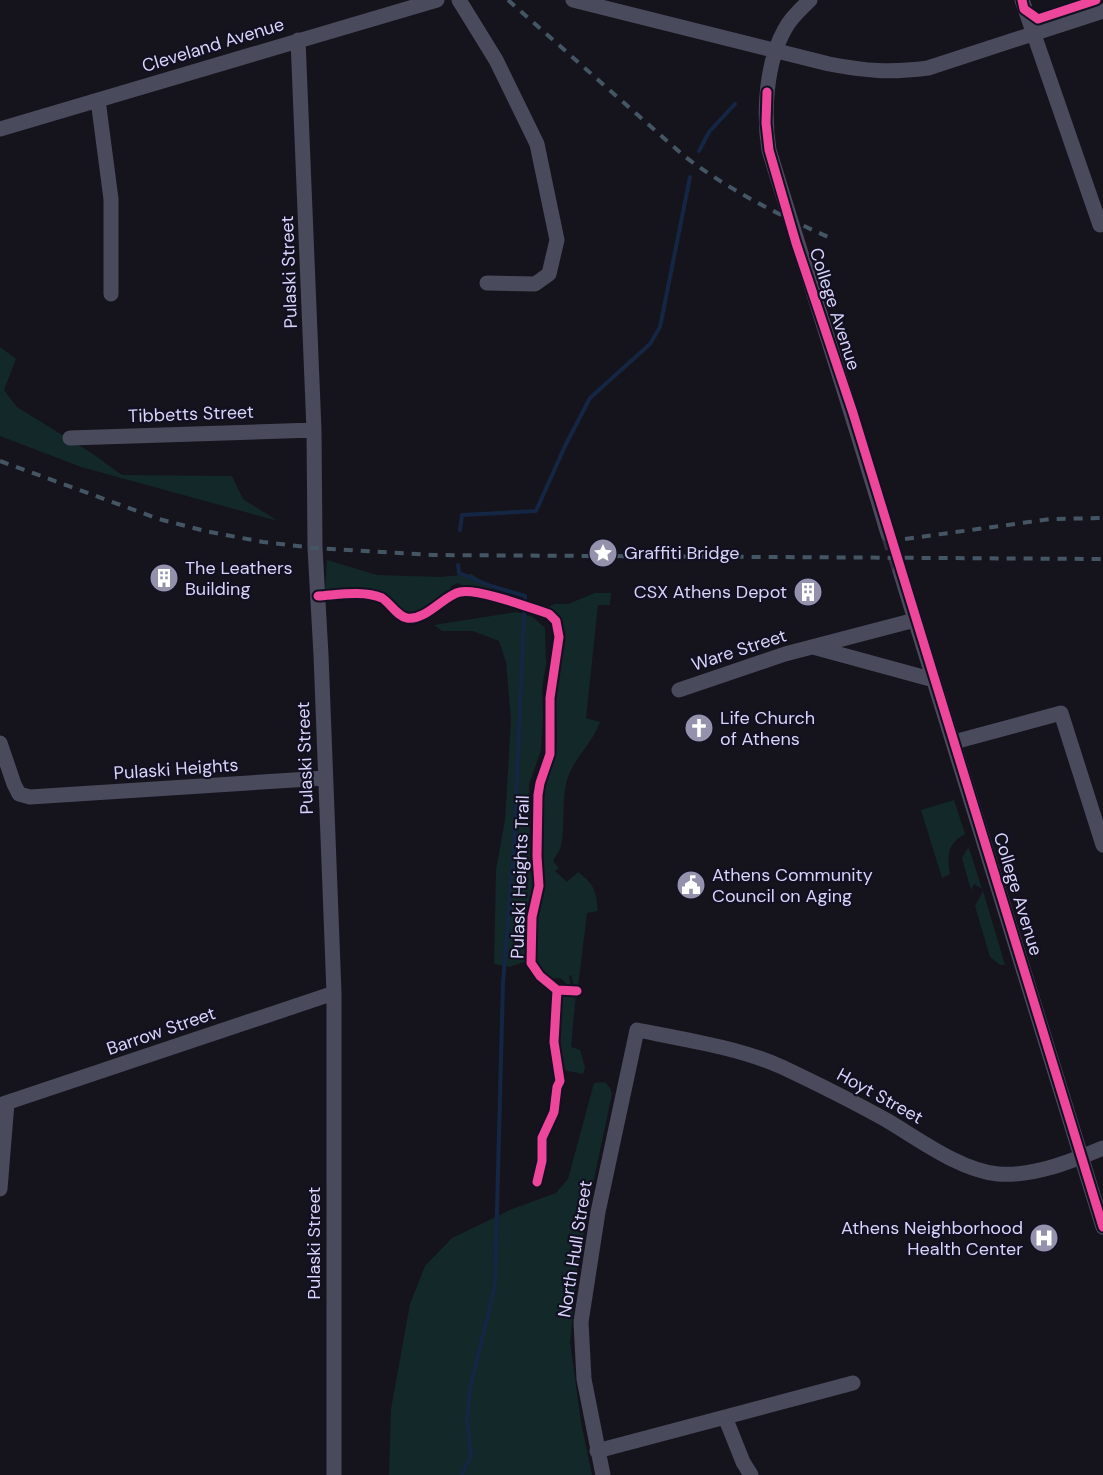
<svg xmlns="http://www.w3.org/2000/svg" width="1103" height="1475" viewBox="0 0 1103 1475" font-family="'DM Sans',sans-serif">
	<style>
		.green { fill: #132828 }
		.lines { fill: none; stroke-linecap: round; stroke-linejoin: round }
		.stream { stroke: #142643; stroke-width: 4 }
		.minor-tunnel { stroke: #32313e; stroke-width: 15; stroke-dasharray: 15 8; stroke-linecap: butt }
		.minor { stroke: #4a4a5d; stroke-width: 15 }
		.rail { stroke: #445664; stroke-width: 4; stroke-dasharray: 9 8; stroke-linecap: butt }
		.cycleway-casing { stroke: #121021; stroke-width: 13 }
		.cycleway { stroke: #ed469a; stroke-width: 9 }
		.labels { text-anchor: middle; stroke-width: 4.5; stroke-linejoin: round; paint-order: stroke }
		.street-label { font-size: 18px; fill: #d8d4fb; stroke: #121021 }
		.poi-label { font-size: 18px; fill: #d8d4fb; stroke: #121021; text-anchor: start }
	</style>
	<rect width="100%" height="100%" fill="#15141d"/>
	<path class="green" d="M0,347l16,12 -12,31 13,17 76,47 29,21 110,1 11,23 35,22 -197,-54 -81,-31z
		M327,560l50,15 63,2 32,-3 20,15 -1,5 -23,-5 -10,-6 -7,3 -3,9 -19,12 -20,8 -6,-2 -20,-19 -15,-4 -31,2 -12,-3z
		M595,593h16l-1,12h-12l-12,113 14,4c-8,23 -29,38 -34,62 -4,16 -1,54 -6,65 -2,4 -5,8 -7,12l6,7 -4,3 12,11 11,-10c16,12 18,18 20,39l-11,2 -9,74 -4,-1 -3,-11 -2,1 2,10h-4c-3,-7 -6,-8 -12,-8l-3,3 -15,-15 -2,-31 6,-45 1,-85 2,-23 10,-21 3,-22 -2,-56 6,-22 3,-23 -5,-21 -12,-7v-2l8,-4h13z
		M517,612l16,5 12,11 1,36 -4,24 1,29 -2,33 -12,35 1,80 3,18 -6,78 -18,6 -15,-3 2,-94 9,-50 6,-100 -5,-58 -7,-21 -26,-10h-31l-8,-6z
		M954,800l11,34c-18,10 -18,21 -15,40l-8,4 -21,-68z
		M969,848l13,41 -8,-5 -3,6 -9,-32 5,-9z
		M983,891l22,74h-5l-10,-8 -15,-51z
		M566,993l10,1 -5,53 9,3 5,17 -2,7 -20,-4 -6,-35 3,-37z
		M605,1082l5,6 2,6 -22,104 -12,67 -8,77 11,80 11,53h-203l2,-66 19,-105 15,-38 27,-28 60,-29 44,-16 12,-14 26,-96z"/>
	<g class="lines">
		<path class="stream" d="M699,151l10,-19 26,-28
			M460,530l2,-15 74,-4 29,-65 25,-48 60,-54 10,-17 30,-150
			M458,565l1,8 32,13 34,10 -11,248 -11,139 -8,302 -25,104 -3,33 4,33 -9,20"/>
		<path class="minor-tunnel" d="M888,534l12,37"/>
		<path class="minor" d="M459,0l37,60 41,84 20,96 -8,34 -14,10 -48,-1
			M573,0l256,64c37,7 61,9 99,4l175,-57
			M810,0c-9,9 -19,17 -25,29 -19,33 -22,84 -16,121 39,128 81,255 119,384
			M1022,0l78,225
			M298,40l16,390 1,118 6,107 13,338v482
			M98,100l13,99v95
			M0,129l437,-129
			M70,438l244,-8
			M900,571l203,656
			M813,647l121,33
			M679,690l106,-36 130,-34
			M954,742l107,-29 42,132
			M0,743l14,41 5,10 11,3 295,-19
			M0,1105l334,-112
			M0,1189l7,-86
			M725,1417l18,45 8,13
			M597,1451l256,-68
			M603,1475l-19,-96 -3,-57 17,-110 39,-182c46,9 103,18 145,37 36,17 72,35 106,54 32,19 72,49 110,53 35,3 74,-13 105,-26"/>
		<path class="rail" d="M508,0l176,156c45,34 93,58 144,81
			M0,461l159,58 46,12 58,11 52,6 118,7 670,4
			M905,539l146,-20 52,-1"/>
		<g class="cycleway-casing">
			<path id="cycleway" d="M1022,0l2,9 14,10 58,-19
				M767,92l-1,31 3,27 27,93 57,170 250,814
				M318,596c19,-1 45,-6 64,2 8,5 15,18 25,20 19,3 37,-23 53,-26 18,-4 70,16 89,22l7,7 3,16 -9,61v56l-10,29 -2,12 -1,61 2,30 -7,31 -1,46 9,13 17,14 20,1
				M537,1182l5,-21v-23l12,-26 3,-25 3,-6 -6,-39 3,-52"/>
		</g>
		<use href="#cycleway" class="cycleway"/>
	</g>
	<defs>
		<g id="sight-disc" transform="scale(1.5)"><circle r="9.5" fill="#9491ad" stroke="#121021"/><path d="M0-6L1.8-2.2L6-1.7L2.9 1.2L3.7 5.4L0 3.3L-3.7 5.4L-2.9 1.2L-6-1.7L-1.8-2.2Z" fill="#fff"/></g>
		<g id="building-disc" transform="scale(1.5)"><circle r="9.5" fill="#9491ad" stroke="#121021"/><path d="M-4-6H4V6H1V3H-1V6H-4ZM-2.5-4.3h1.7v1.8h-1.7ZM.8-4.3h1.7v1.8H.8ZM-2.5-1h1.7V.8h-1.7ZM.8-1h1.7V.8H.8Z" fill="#fff"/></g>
		<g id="church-disc" transform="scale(1.5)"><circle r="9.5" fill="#9491ad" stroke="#121021"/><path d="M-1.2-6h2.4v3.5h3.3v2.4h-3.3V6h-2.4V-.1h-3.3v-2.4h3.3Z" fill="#fff"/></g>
		<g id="civic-disc" transform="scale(1.5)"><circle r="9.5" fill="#9491ad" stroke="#121021"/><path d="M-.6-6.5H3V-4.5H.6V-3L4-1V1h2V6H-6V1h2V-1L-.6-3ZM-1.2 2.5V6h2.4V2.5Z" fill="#fff"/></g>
		<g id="hospital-disc" transform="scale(1.5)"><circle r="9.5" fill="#9491ad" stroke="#121021"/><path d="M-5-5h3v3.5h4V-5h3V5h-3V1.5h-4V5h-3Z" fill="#fff"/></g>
	</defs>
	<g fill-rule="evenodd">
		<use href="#sight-disc" x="603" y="553"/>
		<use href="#building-disc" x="164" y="578"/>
		<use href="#building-disc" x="808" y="592"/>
		<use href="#church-disc" x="699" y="728"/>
		<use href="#civic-disc" x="691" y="885"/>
		<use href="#hospital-disc" x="1044" y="1238"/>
	</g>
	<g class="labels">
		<g class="street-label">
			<text transform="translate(213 45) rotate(-17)" y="6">Cleveland Avenue</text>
			<text transform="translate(289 272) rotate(-92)" y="6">Pulaski Street</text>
			<text transform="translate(835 309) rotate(72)" y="6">College Avenue</text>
			<text transform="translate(191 414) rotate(-2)" y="6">Tibbetts Street</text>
			<text transform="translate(739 650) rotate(-18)" y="6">Ware Street</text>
			<text transform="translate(305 758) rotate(-92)" y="6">Pulaski Street</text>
			<text transform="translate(176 769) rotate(-4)" y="6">Pulaski Heights</text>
			<text transform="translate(520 877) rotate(-88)" y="6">Pulaski Heights Trail</text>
			<text transform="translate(1018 894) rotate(73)" y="6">College Avenue</text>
			<text transform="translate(161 1031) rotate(-19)" y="6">Barrow Street</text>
			<text transform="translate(880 1096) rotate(29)" y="6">Hoyt Street</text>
			<text transform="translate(314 1243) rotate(-90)" y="6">Pulaski Street</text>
			<text transform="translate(575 1249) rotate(-81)" y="6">North Hull Street</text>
		</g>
		<g class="poi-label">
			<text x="624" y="559">Graffiti Bridge</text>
			<text x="185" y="574">The Leathers<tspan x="185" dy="21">Building</tspan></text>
			<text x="787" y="598" text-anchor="end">CSX Athens Depot</text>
			<text x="720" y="724">Life Church<tspan x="720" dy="21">of Athens</tspan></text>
			<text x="712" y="881">Athens Community<tspan x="712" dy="21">Council on Aging</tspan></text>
			<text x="1023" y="1234" text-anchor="end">Athens Neighborhood<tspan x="1023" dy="21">Health Center</tspan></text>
		</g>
	</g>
</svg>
